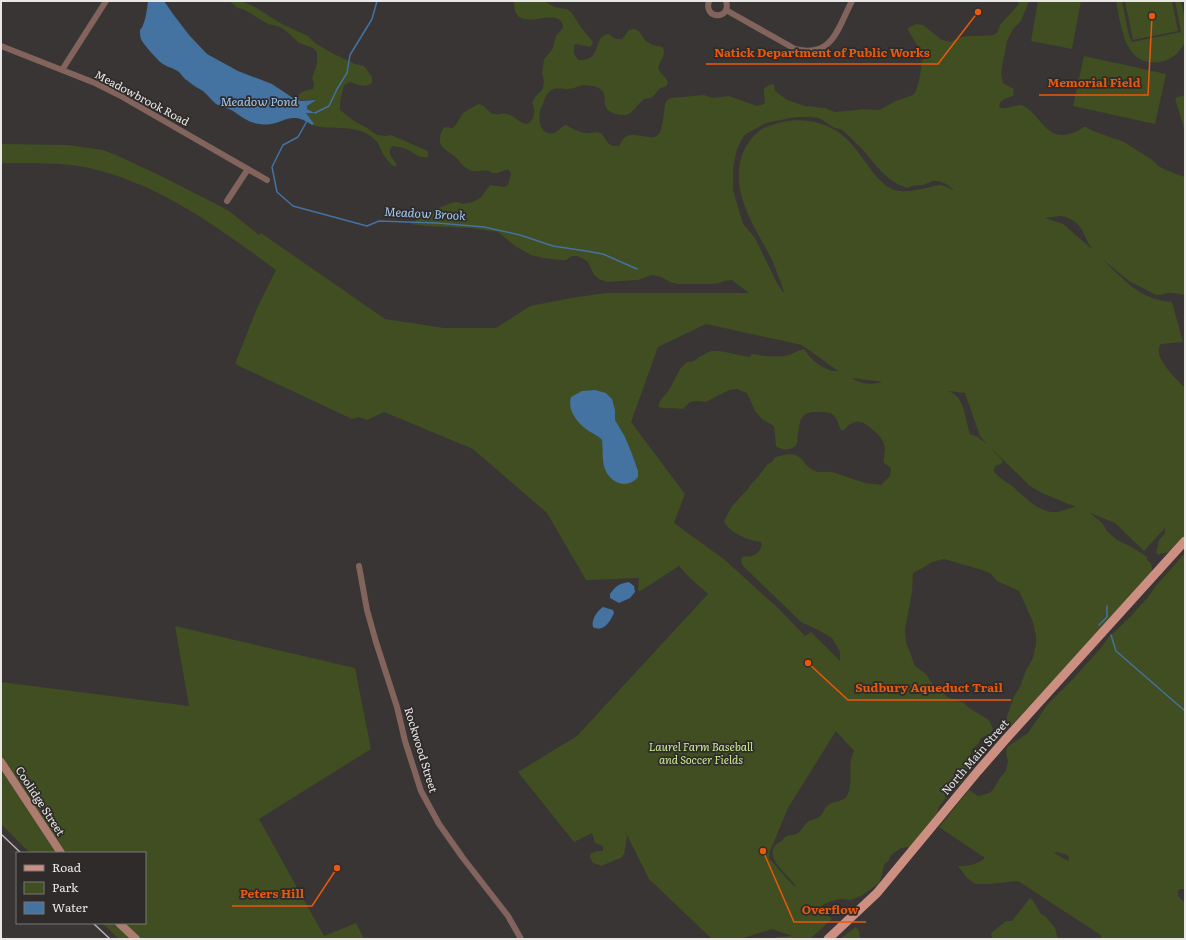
<svg xmlns="http://www.w3.org/2000/svg" width="1186" height="940" viewBox="0 0 1186 940" font-family="Literata,serif">
	<style>
		.green { fill: #404e21; fill-rule: evenodd }
		.water { fill: #4472a1 }
		.lines { fill: none; stroke-linecap: round; stroke-linejoin: round }
		.stream { stroke: #4472a1; stroke-width: 1.5 }
		.minor { stroke: #82645d; stroke-width: 6 }
		.secondary { stroke: #ac7c71; stroke-width: 8 }
		.primary { stroke: #cc8f81; stroke-width: 9 }
		.rail { stroke: #b7b4b3; stroke-width: 1.5 }
		.labels { text-anchor: middle; stroke-width: 3.5; stroke-linejoin: round; paint-order: stroke }
		.street-label { font-size: 11px; fill: #eae8e7; stroke: #2e2b2a }
		.park-label { font-size: 11px; font-style: italic; fill: #cded92; stroke: #2e2b2a }
		.water-label { font-size: 12px; font-style: italic; fill: #a3caf4; stroke: #2e2b2a }
		.leader { fill: none; stroke: #e8590c; stroke-width: 1.5 }
		.callout-dot { fill: #e8590c; stroke: #2e2b2a; stroke-width: 1.5 }
		.callout-label { font-size: 12px; text-anchor: middle; font-weight: bold; fill: #e8590c; stroke: #2e2b2a; stroke-width: 3.5; stroke-linejoin: round; paint-order: stroke }
	</style>
	<rect width="100%" height="100%" fill="#383534"/>
	<path class="green" d="M229,1h12l12,5 29,18 26,12 7,7 17,10 23,11 9,2 8,11v6c-8,5 -14,2 -22,-1l-6,3 -4,17v8l14,11 13,7 10,7 8,1 6,-1 37,16v6c-9,2 -15,-5 -22,-8 -5,-2 -10,-2 -14,-3 -6,9 2,12 5,19l-3,2c-5,-5 -9,-9 -12,-15 -2,-5 -3,-9 -8,-13 -16,-16 -43,-8 -62,-14l1,-1 -8,-12h9l-7,-3v-3l8,-6c-6,-1 -12,2 -18,-1l2,-2v-3c4,-3 9,-4 14,-5l1,-5 -2,-6 5,-14v-12l-4,-4 -14,-5 -13,-12 -8,-5 -10,-2 -23,-14 -7,-2z
		M514,1h30l11,6 12,2 5,4 8,13 13,16 -1,3 -2,2 -14,-3 -2,1v9l5,6c24,2 13,-25 30,-26l6,5h7l7,-9 5,-1c6,1 7,6 11,11 5,5 12,6 18,7 4,11 -7,16 -4,23 2,5 11,9 8,15 -2,3 -6,2 -8,4 -3,3 -4,7 -9,9 -3,1 -6,0 -8,3 -5,4 -7,9 -13,13 -2,1 -6,1 -9,1 -25,-5 -9,-19 -20,-26 -3,-3 -13,-4 -17,-4 -5,1 -10,4 -15,4 -7,0 -12,-2 -18,2 -4,3 -5,8 -7,13 -1,2 -3,5 -3,8 -2,9 1,24 14,21 5,-2 7,-7 12,-8 6,3 12,7 19,8 5,1 9,-2 16,0 6,7 6,14 18,13 2,-4 4,-8 8,-10 10,-5 27,8 33,-4 3,-7 4,-20 5,-28l2,-4 4,-2 33,-3 9,3 16,-2 28,10 7,-2c2,-5 -1,-10 0,-16l8,-4 2,1 1,6 12,9 18,6 20,2 10,4 31,-3 13,1 17,-9 17,-6 3,-4 3,-10 4,-24 -4,-9 -10,-16 -1,-4 8,-4 7,1 5,4 14,11 9,2c12,-9 28,-5 42,-7l4,-2 3,-8 18,-20 1,-4h10l-8,20 -8,8 -6,12 -5,26 -1,6 2,10 11,6 -1,7c-7,2 -11,3 -14,9l1,3c10,1 13,-3 22,-3 17,8 22,31 42,30 7,-1 14,-4 20,-8h2l7,4 31,11 27,17 9,8 13,6 12,4v118c-5,0 -8,-2 -13,-2 -6,-1 -11,3 -16,2l-27,-14 -28,-23c13,12 32,33 49,39 7,3 14,4 22,5l11,40 -22,2c-10,12 16,35 24,44v147c-7,8 -13,20 -24,18l-2,2 -3,-2 3,-13 6,-7v-5l-21,23 -29,-28 -25,-10 12,10 5,8 10,9 15,7 15,10v3c5,3 5,6 5,11l-84,94 -56,60 -6,3 -1,-2 2,-10 7,-20 6,-9 6,-17 7,-12 3,-14v-8l-3,-14 -14,-31 -22,-10 -6,-7 -9,-4 -38,-11 -12,3 -6,4 -13,7 -1,19 -7,38 1,12 9,24 11,8 6,9 8,7 7,7 17,6 5,5 20,12 4,9 -3,5 -9,4 -3,6 -6,5 -7,29 -6,7 -4,1 -17,22v4l-28,35 -9,1 -10,7 -2,5 -5,5 -3,14 -3,5 -17,12 -10,4 -9,-1 -7,1 -11,4 -4,4 12,11 -22,20h-37l3,-2 16,-1 -20,-7 -32,10h-28l-63,-60 -24,-48 2,6 -3,17 -3,4 -11,4 -8,4 -9,-3 -3,-6 1,-4 6,-2h6v-5l-8,-3 -3,-10 -18,9 -56,-70 59,-36 131,-142 -17,-15 -12,-13 -40,26 -1,-4 1,-10 -53,2 -39,-67 -74,-64 -89,-37 -17,8 -8,-3 -7,2 -117,-55 22,-56 19,-38c-57,-42 -116,-86 -187,-102 -29,-6 -58,-5 -88,-5v-19l67,1 35,5 13,5 43,20 59,30 11,6 30,24 2,-2 124,86 59,9h52l34,-22 41,-8 35,-5h143l-17,-13 -8,1 -5,2 -7,1h-35l-7,-2 -9,-5 -9,-2 -14,5 -31,2 -8,-3 -5,-4 -6,-13 -4,-3 -7,-3h-5l-6,4h-5l-18,-2 -12,-3 -16,-9 -17,-14 -27,-4 -45,-2 -16,-2 21,-13 20,-8 7,-1 5,2 6,-1 6,-2 6,-4 9,-12 14,2 4,-2 3,-11 -2,-4c-6,-1 -9,4 -15,3 -6,-1 0,0 -6,-2 -4,-1 -10,1 -15,0 -10,-2 -13,-11 -20,-16 -4,-3 -9,-5 -12,-10 -3,-6 0,-13 3,-18l8,1 3,-2 8,-13 15,-9c7,1 8,5 13,9 6,3 11,-1 16,1 8,2 13,10 21,10 7,-6 8,-13 4,-21l3,-6 6,-6 2,-3 1,-7 -2,-8 2,-14 8,-9 4,-14 7,-8c-1,-22 -33,-1 -45,-12 -4,-4 -4,-10 -4,-15zM796,117c8,0 15,-1 22,1 6,2 9,5 13,8 3,2 6,2 9,3 6,3 18,16 23,21 14,16 23,31 44,38 9,-4 9,-2 16,-3 4,-1 6,-3 10,-4 8,-1 15,4 21,9 -4,-1 -10,-5 -14,-5 -3,0 -7,1 -9,2 -12,2 -27,7 -39,2 -6,-2 -11,-8 -16,-13 -13,-16 -24,-37 -43,-47 -21,-11 -42,-11 -64,-3 -11,3 -18,12 -24,22 -19,39 9,77 26,110 5,11 9,23 13,34h-1l-7,-11 -21,-43 -12,-14 -10,-34v-22l4,-19 6,-12 3,-3 20,-11zM1061,216c22,4 21,18 31,33l-29,-25 -18,-6zM706,324l96,21 36,26c-13,1 -27,-11 -34,-22 -5,1 -10,4 -15,6 -11,3 -26,1 -37,-1l-3,3 -29,-6h-9l-12,6 -5,4 -7,1 -7,7 -11,21 -9,11 -2,6c8,2 16,1 25,2l7,-7 6,-1 10,1 23,-12 8,-1 10,4 8,18 7,8 12,7 2,20c5,5 18,5 21,-3 1,-3 0,-7 1,-9 2,-17 4,-23 22,-22 17,0 15,5 21,18h3c11,-13 20,-9 31,2 4,3 7,7 9,12 2,6 -1,13 0,19l7,5 -1,8 -9,9 -16,-2 -33,-11c-7,-1 -12,2 -19,-2 -6,-3 -9,-9 -14,-13 -7,-5 -18,-2 -25,1l-1,3 -5,3 -12,15 -6,6 -2,4 -16,17 -8,15c2,8 19,17 27,19 4,1 7,1 10,2 2,6 -3,12 -9,14 -3,1 -7,0 -10,1l-1,4 1,4 59,57 19,9 12,7 8,14v9l-29,-29 -6,4 -26,-27 -54,-49 -51,-37 11,-29 -54,-72 27,-75zM853,379v-1l29,4c-10,3 -20,2 -29,-3zM948,391l17,2 15,43 8,9 -10,-8 -8,-3c-5,-15 -5,-38 -22,-43zM990,447l40,39 12,7 34,14c-9,1 -15,6 -25,5 -16,-3 -27,-16 -39,-26 -6,-4 -12,-8 -17,-13l-1,-3 1,-4 6,-2 2,-3zM836,731l18,20c-1,3 -3,6 -3,9 -2,10 2,28 -5,37 -4,5 -14,4 -19,9 -3,2 -3,6 -5,8 -3,5 -9,5 -13,7 -5,3 -8,12 -13,13 -6,2 -10,0 -13,6 -28,14 8,35 14,48l-8,-7 -20,-23 1,-7 18,-43z
		M1038,1h43l-9,48 -41,-8z
		M1116,1h6l7,35 3,6 49,-10 -6,-31h6l4,19v28l-1,-4c-5,9 -13,16 -24,18 -36,6 -39,-37 -44,-61z
		M1125,1h47l6,30 -45,9z
		M1084,56l82,18 -11,50 -82,-18z
		M1185,95v37l-10,-34z
		M1185,553v336h-5l-2,2v5l7,7v36h-86l3,-3 -84,-55 -29,3h-14l-8,-6 -9,-12c9,0 19,-1 27,-8l-46,-31 30,-37 9,6 11,-3 4,-3 7,-12 6,-7 2,-10 -2,-7 1,-7 21,-14 19,-28 24,-24 29,-32 8,-11 22,-21 18,-20 7,-10zM1057,852l10,3 2,2 -1,4 -14,-8z
		M175,626l180,42 16,81 -112,70 65,117 32,-13 8,16h-245l-17,-16h43v-70h-115l-29,-29v-142l188,24z
		M1030,898l3,3 8,13 4,2 10,12 3,11h-66l-1,-6 15,-12h6z
		M856,927l3,4 1,8h-20z"/>
	<path class="water" d="M148,1h16l9,13 16,21 18,19 31,17 34,13 21,14 8,3 15,-1 -9,6v3l8,4h-9l8,11 -2,1c-24,-17 -30,3 -52,-1 -11,-1 -18,-7 -27,-13 -5,-3 -12,-4 -17,-7 -5,-4 -8,-9 -13,-13 -5,-3 -11,-6 -15,-10 -4,-2 -6,-6 -9,-9 -5,-4 -10,-4 -16,-8 -4,-2 -20,-20 -22,-25 -1,-2 -1,-6 -1,-9 1,-2 3,-3 3,-5 3,-7 4,-16 5,-24z
		M595,390l11,3 6,6 3,11v10l10,17 7,17 6,17v6c-12,14 -30,5 -34,-11 -2,-9 -1,-18 -2,-26 -4,-5 -11,-7 -16,-11 -9,-7 -19,-19 -15,-32l11,-6z
		M629,582l5,4 1,6 -5,6 -11,5 -9,-5v-4c6,-8 8,-10 19,-12z
		M603,607l10,3 1,3c-4,9 -11,20 -21,14 -2,-7 4,-16 10,-20z"/>
	<g class="lines">
		<path class="stream" d="M315,113l14,-7 8,-17 10,-16 3,-18 22,-36 5,-18
			M307,121l-9,16 -15,8 -11,22 5,25 16,14 74,20 12,-5 58,2 47,4 36,8 33,11 33,5 17,3 34,15
			M1099,625l8,-8v-11
			M1111,635l5,16 69,60"/>
		<path class="minor" d="M709,1c-6,19 23,19 17,0
			M726,10l69,39c38,10 43,-22 57,-48
			M1,46l94,37 24,12 148,85
			M62,70l44,-69
			M227,201l21,-32
			M359,566l8,44 9,32 21,65 8,34 16,50 18,33 24,34 45,58 13,23"/>
		<path class="secondary" d="M1,762l60,91
			M119,923l17,16"/>
		<path class="primary" d="M828,939l49,-46 101,-122 27,-31 180,-199"/>
		<path class="rail" d="M1,834l20,19
			M93,923l17,16"/>
	</g>
	<g class="labels">
		<g class="street-label">
			<text transform="translate(142 98) rotate(28)" y="4">Meadowbrook Road</text>
			<text transform="translate(421 750) rotate(73)" y="4">Rockwood Street</text>
			<text transform="translate(975 757) rotate(-49)" y="4">North Main Street</text>
			<text transform="translate(40 801) rotate(57)" y="4">Coolidge Street</text>
		</g>
		<g class="park-label">
			<text x="701" y="751">Laurel Farm Baseball<tspan x="701" dy="13">and Soccer Fields</tspan></text>
		</g>
		<g class="water-label">
			<text x="259" y="106">Meadow Pond</text>
			<text transform="translate(425 214) rotate(3)" y="4">Meadow Brook</text>
		</g>
	</g>
	<path class="leader" d="M978 12L938 64H706M1152 16L1148 95H1039M808 663L848 700H1011M337 868L312 906H232M763 851L794 922H866"/>
	<g class="callout-dot">
		<circle cx="978" cy="12" r="4"/>
		<circle cx="1152" cy="16" r="4"/>
		<circle cx="808" cy="663" r="4"/>
		<circle cx="337" cy="868" r="4"/>
		<circle cx="763" cy="851" r="4"/>
	</g>
	<g class="callout-label">
		<text x="822" y="57">Natick Department of Public Works</text>
		<text x="1094" y="87">Memorial Field</text>
		<text x="929" y="692">Sudbury Aqueduct Trail</text>
		<text x="272" y="898">Peters Hill</text>
		<text x="830" y="914">Overflow</text>
	</g>
	<rect width="1186" height="940" fill="none" stroke="#eae8e7" stroke-width="4"/>
	<rect x="16" y="852" width="130" height="72" fill="#2e2b2a" stroke="#797776"/>
	<rect x="24" y="865" width="20" height="6" fill="#cc8f81" stroke="#797776"/>
	<text x="52" y="872" font-size="12" fill="#eae8e7">Road</text>
	<rect x="24" y="882" width="20" height="12" fill="#404e21" stroke="#797776"/>
	<text x="52" y="892" font-size="12" fill="#eae8e7">Park</text>
	<rect x="24" y="902" width="20" height="12" fill="#4472a1" stroke="#797776"/>
	<text x="52" y="912" font-size="12" fill="#eae8e7">Water</text>
</svg>
